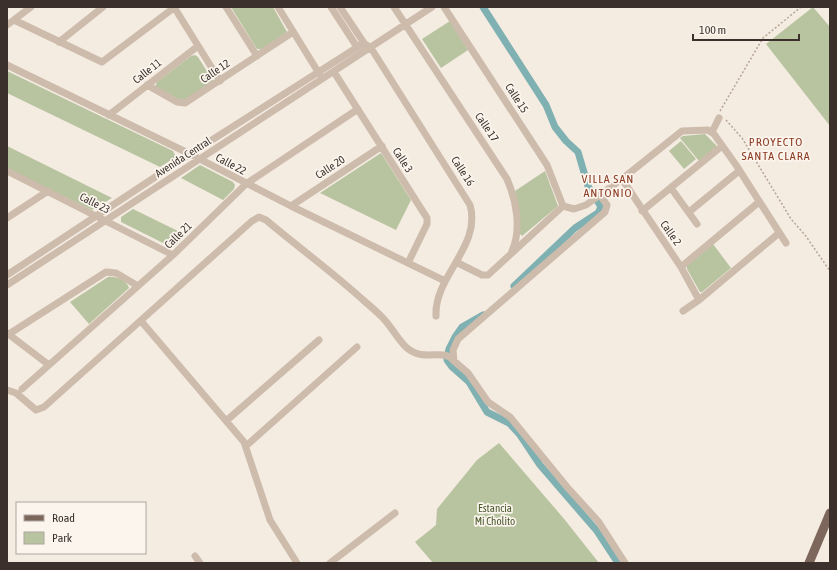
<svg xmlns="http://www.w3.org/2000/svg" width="837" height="570" viewBox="0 0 837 570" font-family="'Asap Condensed',sans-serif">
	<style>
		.green { fill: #b8c4a0 }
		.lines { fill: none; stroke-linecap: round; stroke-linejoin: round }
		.canal { stroke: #7fb0b2; stroke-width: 7 }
		.path { stroke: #b9a596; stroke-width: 1.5; stroke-dasharray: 2 2; stroke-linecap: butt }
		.minor { stroke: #cdbbac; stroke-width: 7 }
		.major { stroke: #7d675c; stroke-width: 9 }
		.labels { text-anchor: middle; stroke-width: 3.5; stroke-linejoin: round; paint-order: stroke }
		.street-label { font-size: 11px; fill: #3b302b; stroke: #fbf5ee }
		.park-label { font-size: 11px; fill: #4a5a2e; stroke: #fbf5ee }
		.neighbourhood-label { font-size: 12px; letter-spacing: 1px; fill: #8c3b22; stroke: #fbf5ee }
	</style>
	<rect width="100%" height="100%" fill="#f4ebe1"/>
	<path class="green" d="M231,7h42l14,25 -25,17h-5z
		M813,7l17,20v99l-64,-82z
		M450,21l18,29 -27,18 -19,-29z
		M195,55l3,2 15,24 -31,21 -27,-15 2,-5 34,-26z
		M7,71l166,80 3,6 -16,10 -153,-74z
		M705,134l12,12 -18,15 -19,-23 3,-2z
		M681,141l15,18 -12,10 -15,-18z
		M7,146l105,52 -20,12 -85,-41z
		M381,153l30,47 -15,30 -76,-37z
		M200,165l33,17 2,3 -1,4 -11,11 -42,-22z
		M545,171l13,35 -36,30 -3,-3v-24l-4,-18z
		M133,209l53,26 -13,13 -52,-26v-5z
		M713,244l18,24 -29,24h-2l-13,-23v-3z
		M108,277c8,-1 19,4 21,11l-40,36 -19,-22z
		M499,443l66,77 34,43h-166l-18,-21 21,-17 1,-16 40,-49z"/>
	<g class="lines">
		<path class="canal" d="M483,7l63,98 9,22 11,14 12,11 10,34 13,21 -3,6 -23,15 -61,58
			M483,315l-21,12 -7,10 -6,12 -2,11 5,7 17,15 18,30 22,11 11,12 20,30 57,66 21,32"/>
		<path class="path" d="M720,111l43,-73 38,-31
			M726,120l16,18 49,81 14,16 25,36"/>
		<path class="minor" d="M174,7l46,74
			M226,7l31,49
			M278,7l42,68
			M331,7l26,40
			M340,7l24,36 7,5 99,157c12,41 -36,71 -34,111
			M394,7l113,172c9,21 15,50 5,72
			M444,7l103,158 16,41 -75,69h-6l-26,-13
			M14,20l88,42 73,-55
			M7,25l24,-18
			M59,42l44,-35
			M7,65l183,89 101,52 154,75
			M334,72l93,146v6l-19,39
			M147,85l30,17 8,1 108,-71
			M109,115l89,-69
			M712,132l7,-14
			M7,171l166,84
			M622,179l59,88 18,33
			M671,188l26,36
			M600,195l7,10 -2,7 -147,127 -5,11 1,11 14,12 20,29 22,15 57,70 31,34 27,42
			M291,206l91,-60
			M563,206l11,3 12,-4 36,-26 60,-48 26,-1 6,4 22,31 50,78
			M642,211l80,-65
			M689,212l50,-41
			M7,218l41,-27
			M681,267l78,-65
			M7,275l183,-121 174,-111
			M7,285l425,-278
			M683,311l16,-11 80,-67
			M141,321l103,121 26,78 27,43
			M7,333l42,32
			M9,334l97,-62 10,1 22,13
			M22,389l151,-134 73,-71 112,-75
			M7,390l9,3 20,17 8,-3 208,-186 7,-4 7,3c32,27 65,51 96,79 7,6 14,12 20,18 10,10 15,22 25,31 18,15 37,-1 47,13
			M226,421l93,-81
			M246,446l111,-99
			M195,556l5,7
			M330,563l65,-50"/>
		<path class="major" d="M809,563l21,-50"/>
	</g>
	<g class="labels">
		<g class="street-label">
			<text transform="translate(147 71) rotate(-38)" y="4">Calle 11</text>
			<text transform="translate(215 71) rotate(-34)" y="4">Calle 12</text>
			<text transform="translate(517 98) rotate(57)" y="4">Calle 15</text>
			<text transform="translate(487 127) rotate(56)" y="4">Calle 17</text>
			<text transform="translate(183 157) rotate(-33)" y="4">Avenida Central</text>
			<text transform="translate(403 160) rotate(57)" y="4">Calle 3</text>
			<text transform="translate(231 164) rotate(28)" y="4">Calle 22</text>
			<text transform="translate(330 167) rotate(-33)" y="4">Calle 20</text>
			<text transform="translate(463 171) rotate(57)" y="4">Calle 16</text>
			<text transform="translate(95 203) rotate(27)" y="4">Calle 23</text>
			<text transform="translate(671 233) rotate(55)" y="4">Calle 2</text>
			<text transform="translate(178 235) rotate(-44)" y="4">Calle 21</text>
		</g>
		<g class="park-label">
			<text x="495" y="512">Estancia<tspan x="495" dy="13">Mi Cholito</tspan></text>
		</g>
		<g class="neighbourhood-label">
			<text x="776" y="146">PROYECTO<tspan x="776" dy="14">SANTA CLARA</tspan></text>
			<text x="608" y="183">VILLA SAN<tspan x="608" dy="14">ANTONIO</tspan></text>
		</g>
	</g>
	<rect width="837" height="570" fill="none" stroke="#3b302b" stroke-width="16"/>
	<rect x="16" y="502" width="130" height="52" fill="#fbf5ee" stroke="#aea6a0"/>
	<rect x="24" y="515" width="20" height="6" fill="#7d675c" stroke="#aea6a0"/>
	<text x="52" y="522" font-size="12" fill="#3b302b">Road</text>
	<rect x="24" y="532" width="20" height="12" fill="#b8c4a0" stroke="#aea6a0"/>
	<text x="52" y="542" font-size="12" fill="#3b302b">Park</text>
	<path d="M693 34v6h106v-6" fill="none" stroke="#3b302b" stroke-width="2"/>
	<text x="699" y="34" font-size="12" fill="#3b302b" stroke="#fbf5ee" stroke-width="3" paint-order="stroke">100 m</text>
</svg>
